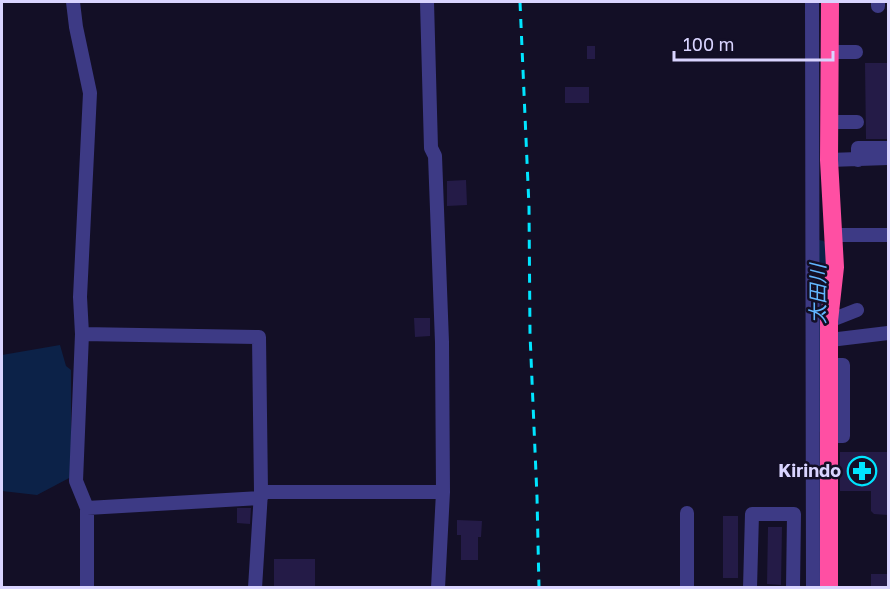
<svg xmlns="http://www.w3.org/2000/svg" width="890" height="589" viewBox="0 0 890 589" font-family="'Golos Text','Noto Sans JP',sans-serif">
	<style>
		.water { fill: #0c2248 }
		.lines { fill: none; stroke-linecap: round; stroke-linejoin: round }
		.river { stroke: #0c2248; stroke-width: 20 }
		.building { fill: #241b47 }
		.minor { stroke: #3d3a85; stroke-width: 14 }
		.highway { stroke: #ff4fa3; stroke-width: 18 }
		.rail { stroke: #00e5ff; stroke-width: 3; stroke-dasharray: 9 8; stroke-linecap: butt }
		.labels { text-anchor: middle; stroke-width: 5; stroke-linejoin: round; paint-order: stroke }
		.poi-label { font-size: 18px; font-weight: bold; fill: #d9d4ff; stroke: #130f26; text-anchor: end }
		.water-label { font-size: 20px; font-style: italic; fill: #62b6ff; stroke: #130f26 }
	</style>
	<rect width="100%" height="100%" fill="#130f26"/>
	<path class="water" d="M60,345l6,21 5,4v107l-34,18 -35,-4v-136z"/>
	<g class="lines">
		<path class="river" d="M819,250l1,172"/>
	</g>
	<path class="building" d="M587,46h8v13h-8z
		M865,63h23v76h-22z
		M565,87h24v16h-24z
		M466,180l1,25 -20,1v-25z
		M414,318h16v18l-15,1z
		M840,452h47l1,63 -14,-1 -3,-3v-20h-31z
		M237,508h14l-1,16 -13,-1z
		M723,516h15v62h-15z
		M457,520l25,1 -1,16h-3v23h-17v-25h-4z
		M768,527h14l-1,58 -14,-1z
		M274,559h41v29h-41z
		M871,574h17v14h-17z"/>
	<g class="lines">
		<path class="minor" d="M73,2l3,25 14,66 -10,204 2,37 -6,147 11,27v80
			M427,2l4,146 4,8 7,186 1,150 -5,96
			M812,2l1,586
			M878,6v-4
			M830,52h26
			M829,122h28
			M829,160l59,-2
			M858,160v-12h30
			M834,235h54
			M829,321l28,-11
			M82,334l177,3 2,155 -6,96
			M830,340l58,-7
			M830,436h13v-71h-13
			M261,492h182
			M87,508l174,-10
			M687,588v-75
			M750,588l2,-74h42l-1,74"/>
		<path class="highway" d="M829,588v-267l6,-54 -6,-107 1,-158"/>
		<path class="rail" d="M520,2l9,205 1,127 7,163 2,91"/>
	</g>
	<defs>
		<g id="pharmacy-ring" transform="scale(1.5)"><circle r="9.5" fill="#130f26" stroke="#00e5ff" stroke-width="1.5"/><path d="M-2-6h4v4h4v4h-4v4h-4v-4h-4v-4h4Z" fill="#00e5ff"/></g>
	</defs>
	<g fill-rule="evenodd">
		<use href="#pharmacy-ring" x="862" y="471"/>
	</g>
	<g class="labels">
		<g class="poi-label">
			<text x="841" y="477">Kirindo</text>
		</g>
		<g class="water-label">
			<text transform="translate(818 294) rotate(-90)" y="7">太田川</text>
		</g>
	</g>
	<rect width="890" height="589" fill="none" stroke="#d9d4ff" stroke-width="6"/>
	<path d="M674 51v9h159v-9" fill="none" stroke="#d9d4ff" stroke-width="3"/>
	<text x="683" y="51" font-size="18" fill="#d9d4ff" stroke="#130f26" stroke-width="4.5" paint-order="stroke">100 m</text>
</svg>
